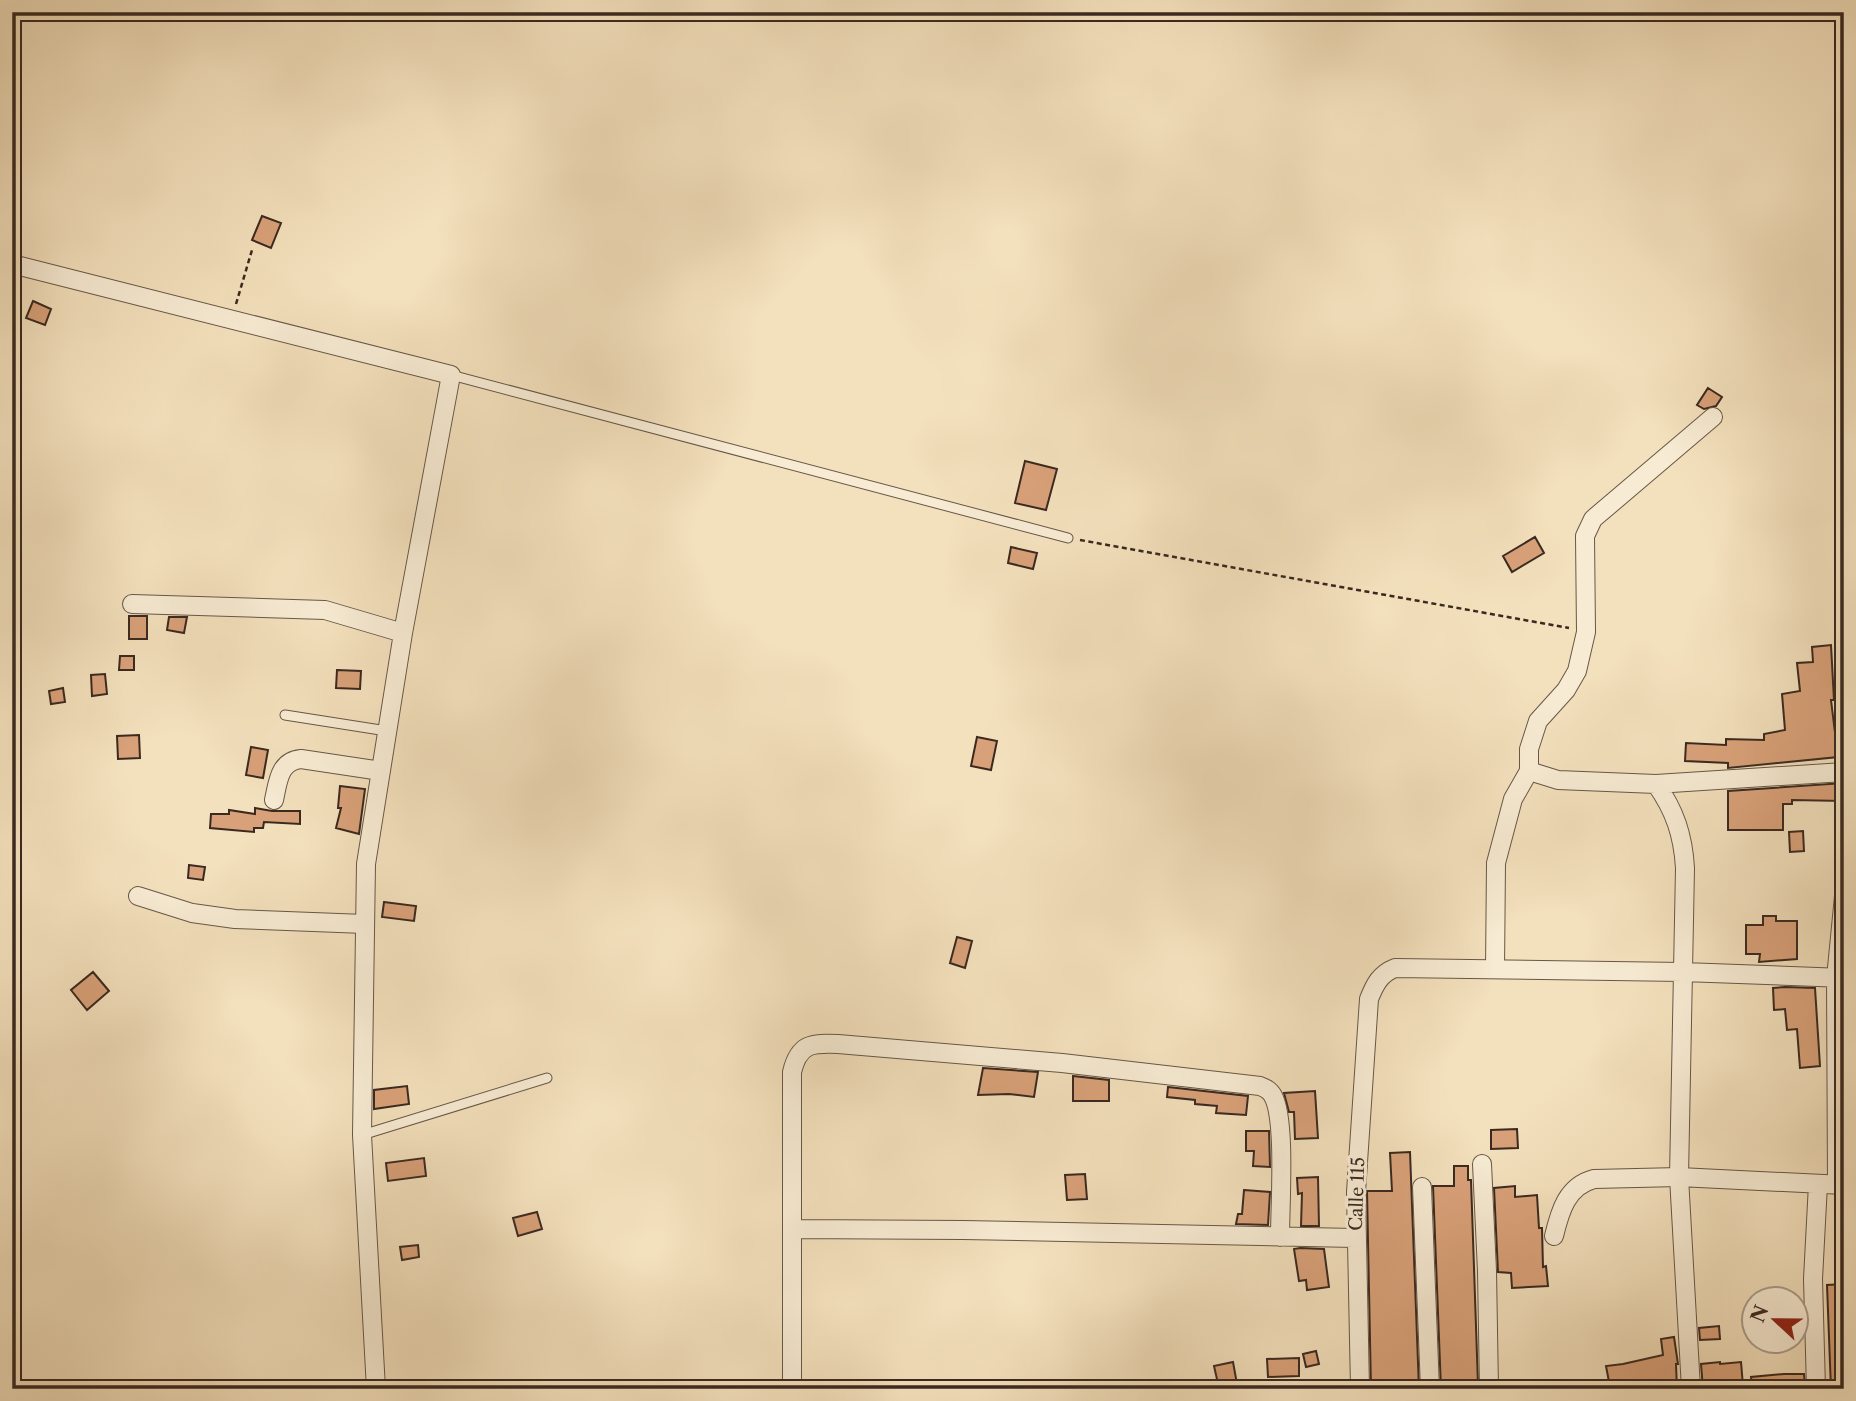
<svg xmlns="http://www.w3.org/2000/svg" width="1856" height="1401" viewBox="0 0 1856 1401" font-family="'Libre Caslon Text',serif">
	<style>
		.building { fill: #d9a179; stroke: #3a2920; stroke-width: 2 }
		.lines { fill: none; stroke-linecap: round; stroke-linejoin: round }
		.lane-casing { stroke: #685747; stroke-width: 11 }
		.street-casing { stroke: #685747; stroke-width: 20 }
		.path { stroke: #3a2920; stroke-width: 2.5; stroke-dasharray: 5 3.5; stroke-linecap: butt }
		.lane { stroke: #f7ebd3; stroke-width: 9 }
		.street { stroke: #f7ebd3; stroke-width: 18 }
		.labels { text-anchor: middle; stroke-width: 6; stroke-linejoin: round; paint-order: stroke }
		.street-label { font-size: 18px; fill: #3a2920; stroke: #f7ebd3 }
	</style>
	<rect width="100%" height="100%" fill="#f3e0bc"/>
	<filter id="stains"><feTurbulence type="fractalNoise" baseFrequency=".00286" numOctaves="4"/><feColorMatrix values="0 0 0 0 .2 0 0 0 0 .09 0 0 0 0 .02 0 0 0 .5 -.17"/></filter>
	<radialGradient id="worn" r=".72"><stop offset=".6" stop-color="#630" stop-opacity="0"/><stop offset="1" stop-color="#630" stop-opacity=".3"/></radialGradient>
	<path class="building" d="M262,216l19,7 -10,25 -19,-8z
		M33,301l18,8 -6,16 -19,-7z
		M1708,388l14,9 -6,9 -12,3 -7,-4z
		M1025,461l32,8 -11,41 -31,-7z
		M1535,537l9,16 -32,19 -9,-16z
		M1011,547l26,6 -4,16 -25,-6z
		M129,616h18v23h-18z
		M169,617h18l-3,16 -17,-3z
		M1831,645l3,55h-3l7,57 -110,11v-5l-43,-2 1,-18 40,2v-6l38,1v-6l21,-4 -3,-36 18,-3 -3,-28 16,-1 -1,-15z
		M120,656h14v14h-15z
		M337,670l24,1 -1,18 -24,-1z
		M105,674l2,20 -15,2 -1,-21z
		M63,688l2,14 -14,2 -2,-13z
		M139,735l1,23 -22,1 -1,-23z
		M977,737l20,4 -6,29 -20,-4z
		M251,747l17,3 -5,28 -17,-3z
		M1844,783v18l-52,-1v4h-9v26h-55v-39z
		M340,786l25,3 -6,45 -23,-6 5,-20h-3z
		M255,808l17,3h28v13l-36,-2 -1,6h-9v4l-44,-4 1,-14h18v-4l26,4z
		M1803,831l1,20 -14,1 -1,-20z
		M189,865l16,2 -2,13 -15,-2z
		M384,902l32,4 -2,15 -32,-4z
		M1763,916h13v5h21v38l-38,3 1,-8h-14v-29h17z
		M957,937l15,4 -7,27 -15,-5z
		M93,972l16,19 -22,19 -16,-20z
		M1785,987l30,1 5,78 -20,2 -3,-39 -10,1 -2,-21 -11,1 -1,-22z
		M983,1068l55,4 -4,25 -25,-3 -31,1z
		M1073,1076l36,4v21h-36z
		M407,1086l2,18 -35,5v-19z
		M1168,1087l80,9 -2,19 -30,-2 1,-7 -22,-2v-4l-28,-3z
		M1315,1091l3,47 -23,1 -1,-27h-5l-5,-19z
		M1517,1129l1,19 -27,1v-19z
		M1246,1131h23l1,36 -17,-1 1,-15h-8z
		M1410,1152l9,237h-48l-4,-198h25l-2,-38z
		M424,1158l2,18 -38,5 -2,-18z
		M1454,1166h14v14h3l7,205h-20v4h-17l-8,-203h21z
		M1085,1174l2,25 -20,1 -2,-25z
		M1318,1177l1,49h-18l1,-33 -4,1 -1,-16z
		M1515,1186v11l22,-2 2,33h3l1,39 3,-1 2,20 -36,2 -1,-15 -13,-1 -4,-84z
		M1244,1190l26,2 -2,33 -32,-1 2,-10h4z
		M537,1212l5,17 -24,7 -5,-18z
		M418,1245l1,12 -17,3 -2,-13z
		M1300,1248l24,1 5,38 -22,3 -1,-10 -7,1 -5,-32z
		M1844,1284v105h-13l-4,-104z
		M1719,1326l1,13 -20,1 -1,-12z
		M1674,1337l4,27h-2l1,25h-53l-1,-4 -13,2 -4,-21 17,-2 40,-9 -2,-16z
		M1316,1351l3,13 -13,3 -3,-13z
		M1299,1358v18l-31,1 -1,-18z
		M1233,1362l4,22 -18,4 -5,-22z
		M1720,1362v2l21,-2 2,24 -40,3 -2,-25z
		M1784,1374h20l1,12h-53l-1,-9z"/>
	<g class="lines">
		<g class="lane-casing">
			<path id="lane" d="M451,375l617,163
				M285,715l102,16
				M362,1135l185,-57"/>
		</g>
		<g class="street-casing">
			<path id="street" d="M12,264l439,111 -48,258 -37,231 -4,271 14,254
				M1713,417l-120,102 -8,17 1,96 -9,39 -11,19 -28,31 -9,28v22l29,9 98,4 188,-12
				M132,604l193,6 78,23
				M1656,784c19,27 27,51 29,84l-6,309 12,212
				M274,800c4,-18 5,-39 27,-41l80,12
				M138,896l54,17 43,6 130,5
				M1495,969l1,-106 17,-64 16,-28
				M1482,1164l5,107 2,118
				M1837,1185l-1,-207 8,-82
				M1422,1187l8,202
				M792,1229l171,1 392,8
				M1554,1236c6,-25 13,-50 40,-57l85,-2 165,8
				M792,1389v-317c7,-29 20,-29 46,-28l224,19 198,23c5,2 10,4 13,10 13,23 7,110 7,141
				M1360,1389l-4,-197 13,-193c6,-15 11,-25 26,-31l288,4 161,6
				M1816,1389l-3,-110 5,-95"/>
		</g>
		<path class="path" d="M236,304l16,-54
			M1080,540l489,88"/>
		<use href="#lane" class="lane"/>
		<use href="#street" class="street"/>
	</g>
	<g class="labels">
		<g class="street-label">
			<text transform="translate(1357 1194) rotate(-88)" y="6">Calle 115</text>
		</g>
	</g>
	<rect width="1856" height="1401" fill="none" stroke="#f3e0bc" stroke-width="42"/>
	<rect x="14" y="14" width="1828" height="1373" fill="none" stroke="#3a2920" stroke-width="3.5"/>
	<rect x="21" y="21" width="1814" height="1359" fill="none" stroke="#3a2920" stroke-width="2"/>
	<g transform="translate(1775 1320) rotate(292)"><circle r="33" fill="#f7ebd3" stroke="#ab9d8b" stroke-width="2"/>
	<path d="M0-5L12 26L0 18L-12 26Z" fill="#8f2418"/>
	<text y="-10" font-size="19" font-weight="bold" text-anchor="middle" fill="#3a2920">N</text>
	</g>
	<rect width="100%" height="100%" filter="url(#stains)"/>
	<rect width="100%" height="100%" fill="url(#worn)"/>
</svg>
